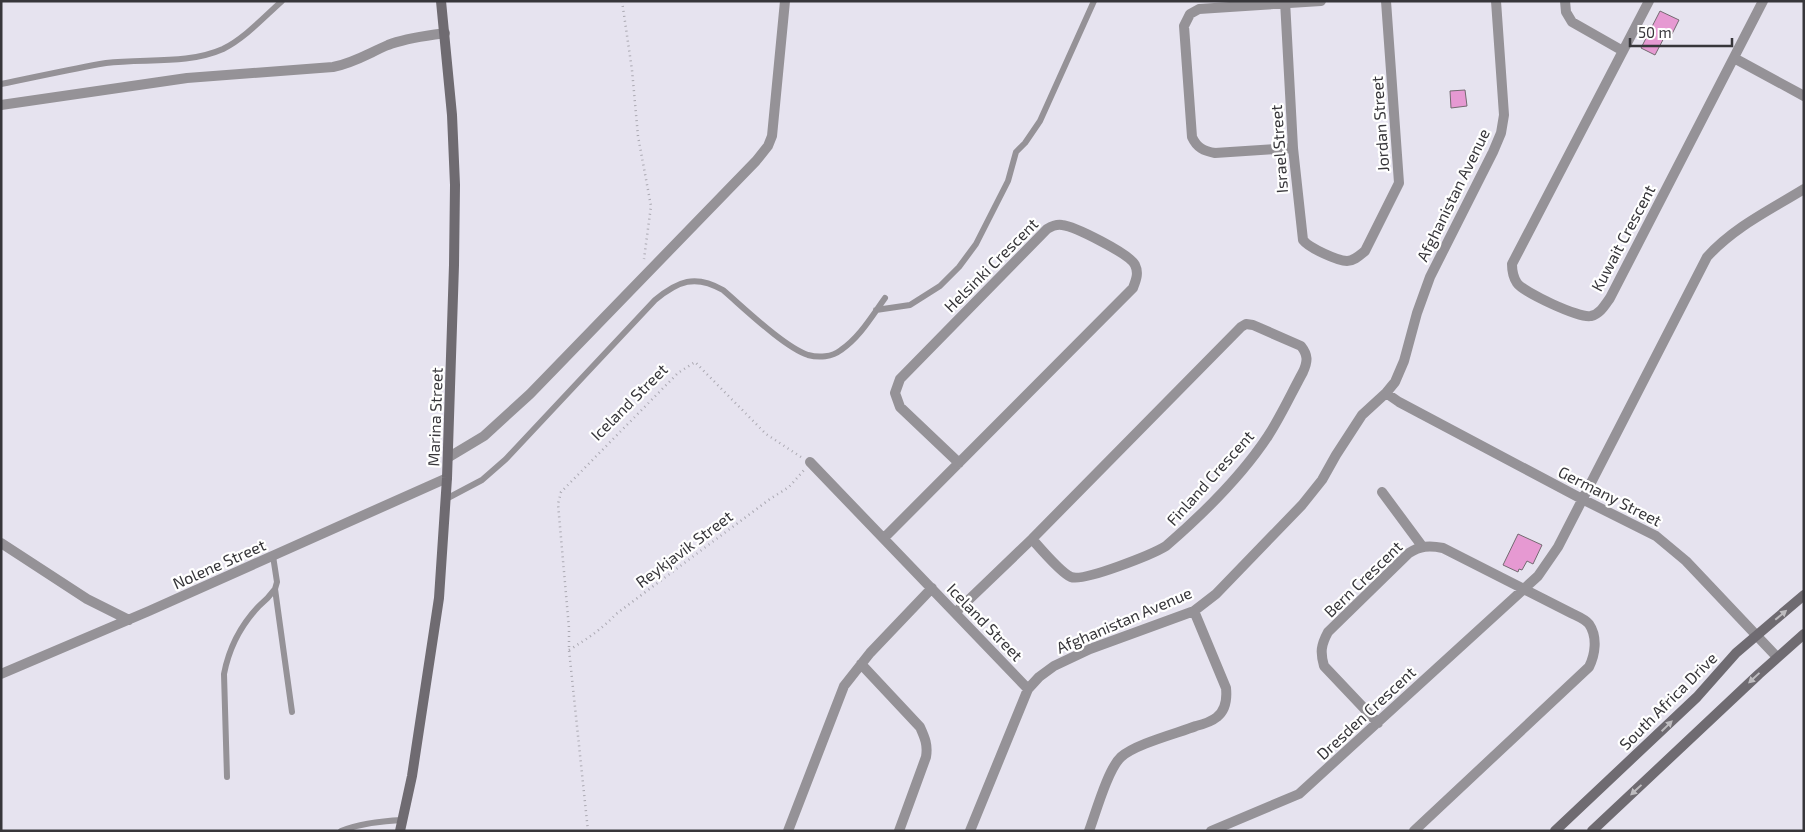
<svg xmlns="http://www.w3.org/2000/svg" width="1805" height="832" viewBox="0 0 1805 832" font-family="'Exo 2',sans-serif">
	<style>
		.building { fill: #e699d2; stroke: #746a71 }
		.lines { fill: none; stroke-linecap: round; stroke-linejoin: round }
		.path { stroke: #aba9b2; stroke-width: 2.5; stroke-dasharray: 1 4; stroke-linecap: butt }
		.lane { stroke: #959297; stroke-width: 6 }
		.street { stroke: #959297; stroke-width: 10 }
		.secondary { stroke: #6f6b71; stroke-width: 10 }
		.oneway { fill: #bebcbf }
		.labels { text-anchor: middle; stroke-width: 4.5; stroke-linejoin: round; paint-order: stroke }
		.street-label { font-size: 16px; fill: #37363a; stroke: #fff }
	</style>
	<rect width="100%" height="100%" fill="#e6e3ef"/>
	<path class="building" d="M1660,11l19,9 -7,14 -5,-2 -12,23 -14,-7z
		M1465,90l2,16 -16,2 -1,-17z
		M1518,534l24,11 -9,19 -6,-3 -5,9 -3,-1 -1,3 -15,-7z"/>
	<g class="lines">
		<path class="path" d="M622,1l10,69 6,66 13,70 -7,53
			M569,650c18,-11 33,-21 47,-36l154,-115 19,-12 15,-17
			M588,831l-19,-181v-22l-11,-124 3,-12 117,-119 17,-11 71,72 35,23"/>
		<path class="lane" d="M1,84c35,-7 70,-15 105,-21 38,-5 81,2 117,-14 22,-11 41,-32 59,-48
			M876,310l34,-5 30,-19 19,-19 17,-23 32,-63 8,-29 9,-9 15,-22 54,-120
			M446,499l36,-19 24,-21 149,-159c23,-19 40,-26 68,-10 20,17 61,57 85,65 11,3 24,2 33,-5 19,-13 31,-34 44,-52
			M275,589l17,123
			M227,777l-3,-103c5,-26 16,-48 35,-68 6,-5 11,-10 16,-17l2,-7 -4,-26
			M341,831c20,-8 40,-10 61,-11"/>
		<path class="street" d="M1285,1l8,147 10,92c6,8 35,21 44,21 7,0 13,-6 18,-10l34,-68 -13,-182
			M1565,1l1,11 6,10 51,29
			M1649,1l-137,263c0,6 1,13 5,19 6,9 63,36 74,33 9,-2 14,-11 19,-18l153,-297
			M1734,58l70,38
			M1,105l186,-27 146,-11c21,-4 36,-14 55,-22 18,-7 38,-9 57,-12
			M1293,148l-78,5c-11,-2 -18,-5 -23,-16l-8,-111 6,-12 9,-5 122,-8
			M1386,393l9,-11 9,-21 13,-48 13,-36 63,-125 8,-19 3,-18 -8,-114
			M449,457l35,-21 46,-42 226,-233 12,-15 4,-10 13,-135
			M810,462l218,227
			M1382,492l40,54
			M884,538l249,-250c3,-8 6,-15 2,-23 -5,-11 -61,-39 -73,-40 -6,-1 -10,1 -15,4l-147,150 -5,14 5,14 59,56
			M1,543l86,56 42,21
			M956,612l76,-73 209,-212 5,-3 7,1 48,21c7,9 7,15 2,26 -12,22 -22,44 -35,64 -27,41 -65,78 -102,110 -13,8 -82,36 -95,31 -10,-4 -31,-29 -39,-38
			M861,664l59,63c5,11 8,18 6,30l-27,74
			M1,674l148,-63 298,-133
			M1378,723l-54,-57c-4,-14 -3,-21 4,-34l81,-79c11,-7 20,-8 34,-5l128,65c6,3 14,6 18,11 9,13 6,31 0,43l-175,164
			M788,831l56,-145 26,-33 62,-65
			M970,831l58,-142 11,-12 15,-11 36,-17 104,-38 22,-17 86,-89 20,-25 14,-25 26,-40 24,-22 13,9 183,97 74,37 30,25 91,96
			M1089,831c7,-19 19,-62 32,-74 14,-13 57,-24 75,-31 8,-2 15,-4 21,-9 9,-7 10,-19 9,-29l-32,-77
			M1211,831l88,-37 239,-218 20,-29 149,-290c27,-30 63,-47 97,-68"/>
		<path class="secondary" d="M400,831l12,-55 27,-178 8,-120 7,-213 1,-80 -3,-70 -11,-114
			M1555,831l142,-134 39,-44 68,-58
			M1592,831l167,-157 45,-40"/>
	</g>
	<defs><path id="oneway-solid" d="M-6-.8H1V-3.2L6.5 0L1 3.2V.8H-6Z" transform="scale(1.25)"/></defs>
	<g class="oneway">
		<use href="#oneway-solid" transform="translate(1781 615) rotate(-40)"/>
		<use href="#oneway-solid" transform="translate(1754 678) rotate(137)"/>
		<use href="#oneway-solid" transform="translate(1667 726) rotate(-44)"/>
		<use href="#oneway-solid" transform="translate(1636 790) rotate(137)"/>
	</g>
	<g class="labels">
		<g class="street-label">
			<text transform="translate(1380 124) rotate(-94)" y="6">Jordan Street</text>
			<text transform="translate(1279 149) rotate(-94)" y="6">Israel Street</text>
			<text transform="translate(1453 195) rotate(-64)" y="6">Afghanistan Avenue</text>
			<text transform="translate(1623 238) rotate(-62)" y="6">Kuwait Crescent</text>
			<text transform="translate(991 265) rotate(-45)" y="6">Helsinki Crescent</text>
			<text transform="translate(629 402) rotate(-45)" y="6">Iceland Street</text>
			<text transform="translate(435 417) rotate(-88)" y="6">Marina Street</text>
			<text transform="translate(1210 478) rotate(-48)" y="6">Finland Crescent</text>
			<text transform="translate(1610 496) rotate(27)" y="6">Germany Street</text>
			<text transform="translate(684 549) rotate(-37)" y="6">Reykjavik Street</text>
			<text transform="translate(219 564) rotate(-24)" y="6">Nolene Street</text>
			<text transform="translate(1363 579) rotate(-44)" y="6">Bern Crescent</text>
			<text transform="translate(1124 620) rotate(-23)" y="6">Afghanistan Avenue</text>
			<text transform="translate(985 622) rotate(46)" y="6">Iceland Street</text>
			<text transform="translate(1668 701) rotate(-45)" y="6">South Africa Drive</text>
			<text transform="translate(1366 713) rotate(-43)" y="6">Dresden Crescent</text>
		</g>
	</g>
	<rect width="1805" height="832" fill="none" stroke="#37363a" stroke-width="5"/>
	<path d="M1630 38v8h102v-8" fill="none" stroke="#37363a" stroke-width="2.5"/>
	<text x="1638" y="38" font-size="15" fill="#37363a" stroke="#ffffff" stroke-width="4" paint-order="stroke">50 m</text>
</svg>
